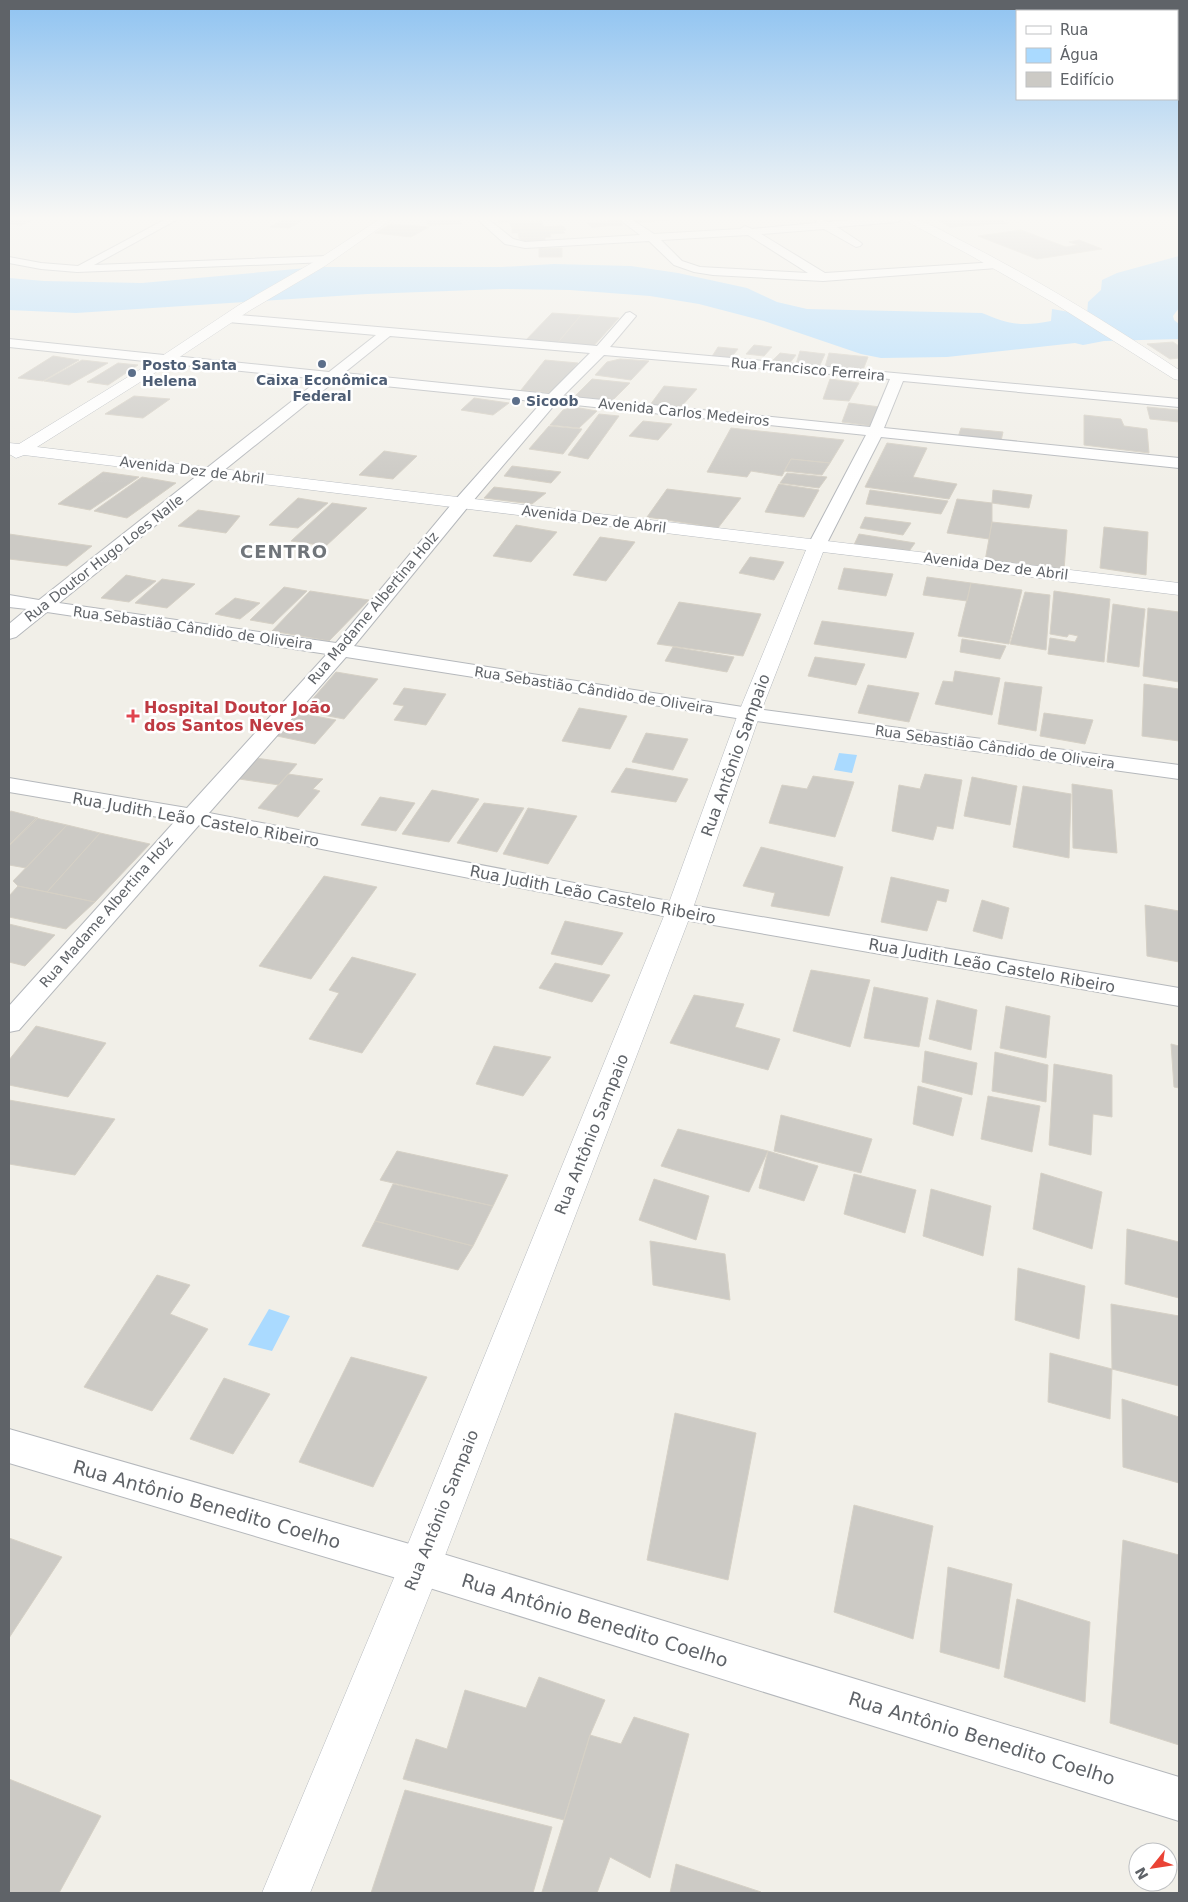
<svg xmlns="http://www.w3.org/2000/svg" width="1188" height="1902" viewBox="0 0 1188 1902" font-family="'DejaVu Sans',sans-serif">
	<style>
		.water { fill: #aadaff }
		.building { fill: #cccac5; stroke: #d6d1c6 }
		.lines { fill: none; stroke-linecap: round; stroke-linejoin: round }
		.street-casing { stroke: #b5b8bc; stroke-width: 2 }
		.secondary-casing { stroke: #b6babf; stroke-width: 1 }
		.street { fill: #fff; fill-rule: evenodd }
		.secondary { fill: #fff; fill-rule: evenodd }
		.service-dot { fill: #5c6f8a; stroke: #fff; stroke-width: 2 }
		.health-dot { fill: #e0444e; stroke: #fff; stroke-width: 2 }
		.labels { text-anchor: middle; stroke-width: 5; stroke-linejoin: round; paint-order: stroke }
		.far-service-label { font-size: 14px; font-weight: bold; fill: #4e5e75; stroke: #fff; text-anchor: start }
		.far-street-label { font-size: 14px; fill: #5f6368; stroke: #fff }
		.health-label { font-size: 16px; font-weight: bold; fill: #be3a42; stroke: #fff; text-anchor: start }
		.street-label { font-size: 16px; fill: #5f6368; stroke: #fff }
		.far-district-label { font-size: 18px; font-weight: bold; letter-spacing: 1px; fill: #70757a; stroke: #fff }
		.near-street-label { font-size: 19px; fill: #5f6368; stroke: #fff }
	</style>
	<rect width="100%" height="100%" fill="#f1efe8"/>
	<path class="water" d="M1179,256v52l-6,8 1,4 5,4v15l-75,2 -21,4 -8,-2 -128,14 -66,1 -20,-4 -97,-33 -65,-17 -49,-8 -80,-6 -68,-1 -135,5 -291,19 -67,-3v-32l35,3 98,2 176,-16h184l52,-3 77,2 47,7 69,15 30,14 30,7 175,4c26,11 40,14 69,8l1,-12 35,6 1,-13 13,-12 1,-10 15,-7z
		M839,753l18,2 -5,18 -18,-3z
		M269,1309l21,7 -18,35 -24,-6z"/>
	<path class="building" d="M9,219h27l-14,6 -13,-1z
		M284,219h4l15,1 -14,8 -19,-1z
		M426,219h35h-1l2,5 -34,1z
		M496,219h32l1,3 -30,1z
		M630,219h34l3,1 -32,3z
		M999,219l9,4 -58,4 -13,-7z
		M619,220l4,5 -31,2 -5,-4z
		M541,221l3,6 -32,1 -3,-6z
		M391,224l38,3 -18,10 -36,-4z
		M563,226l3,4 -54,3v-5z
		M562,230l3,3 -15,1 1,3 -32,1 -1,-6z
		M1021,230l45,17 12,-2 -9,-3 10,-2 23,9 -65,10 -59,-23z
		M545,237v6h-22l-4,-5z
		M539,248h23v9h-23z
		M552,313l29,2 -26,31 -32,-3z
		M581,315l38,3 -28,31 -36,-3z
		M1173,342l6,4v12l-9,1 -23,-15z
		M754,345l18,2 -8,9 -18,-2z
		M718,347l20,2 -9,11 -18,-2z
		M800,351l25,3 -6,13 -23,-3z
		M780,353l16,2 -7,9 -17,-3z
		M829,353l39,4 -5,13 -38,-3z
		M53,356l26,4 -36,21 -25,-3z
		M620,359l29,2 -18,19 -36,-5 12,-13z
		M82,360l26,3 -39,22 -25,-4z
		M545,360l33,3 -26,30 -31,-3z
		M118,363l20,2 -30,20 -21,-3z
		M592,379l38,4 -18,18 -38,-4z
		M830,379l29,4 -10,18 -26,-2z
		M664,386l33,3 -17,19 -30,-3z
		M134,396l36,3 -27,19 -38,-4z
		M474,398l35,5 -16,12 -32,-5z
		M849,403l31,4 -8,19 -30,-4z
		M574,407l23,4 -18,17 -29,-3 13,-15z
		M1147,407l32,3v12l-29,-3z
		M599,414l20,2 -31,43 -20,-4z
		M1084,415l37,4 3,7 23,3 2,24 -65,-8z
		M643,421l29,3 -14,16 -29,-4z
		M549,426l33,3 -19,25 -34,-5z
		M731,428l113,12 -14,23 -39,-4 -9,17 -31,-5 -4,6 -40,-5z
		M961,428l42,4 -2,9 -43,-4z
		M887,443l40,5 -14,29 44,7 -8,15 -84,-12z
		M384,451l33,5 -24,23 -34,-4z
		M791,459l39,4 -8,12 -38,-4z
		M512,466l49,6 -10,11 -47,-7z
		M103,472l36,5 -49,33 -32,-6z
		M787,473l40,4 -8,11 -39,-5z
		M142,477l34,6 -49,35 -33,-7z
		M779,484l40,6 -15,27 -39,-5z
		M494,487l52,6 -14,11 -48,-6z
		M667,489l74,9 -23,30 -71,-11z
		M870,490l78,11 -7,13 -75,-10z
		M993,490l39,5 -3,13 -37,-5z
		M298,498l30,5 -30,25 -29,-3z
		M957,499l35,4v19l-3,17 -42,-6z
		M332,503l35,5 -41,38 -35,-5z
		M198,510l42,6 -14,17 -48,-7z
		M865,517l46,6 -8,12 -43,-7z
		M992,522l75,8 -3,40 -79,-9z
		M516,525l41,7 -26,30 -38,-6z
		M1104,527l44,5 -2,43 -46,-7z
		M9,534l83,12 -25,20 -58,-7z
		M859,534l56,9 -8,11 -54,-7z
		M600,537l35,5 -29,39 -33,-6z
		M750,557l34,5 -10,18 -35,-7z
		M844,568l49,6 -7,22 -48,-7z
		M126,575l30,6 -27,21 -28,-4z
		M927,577l44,6 -4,18 -44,-6z
		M162,579l33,5 -28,24 -32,-5z
		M971,583l51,7 -13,54 -51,-8z
		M284,587l23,4 -34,33 -23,-4z
		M310,591l59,9 -40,41 -57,-10z
		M1054,591l56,8 -6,63 -56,-8 2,-16 25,4 3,-6 -9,-2 -2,3 -17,-3z
		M1025,592l25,3 -4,55 -36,-6z
		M235,598l25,5 -20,16 -25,-5z
		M679,602l82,12 -18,42 -86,-12z
		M1113,604l32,5 -6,58 -32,-5z
		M1148,608l31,4v70l-36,-6z
		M822,621l92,12 -8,25 -92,-14z
		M962,639l44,7 -6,13 -40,-7z
		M673,647l61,10 -7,15 -62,-11z
		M815,657l50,7 -9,21 -48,-9z
		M955,671l45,7 -8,37 -57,-11 8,-23 10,1z
		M336,672l42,7 -34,40 -42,-8z
		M1005,682l37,5 -6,44 -38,-7z
		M1144,684l35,5v52l-37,-5z
		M868,685l51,8 -10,29 -51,-9z
		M404,688l42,6 -20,31 -32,-5 10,-14 -11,-2z
		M579,708l48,8 -17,33 -48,-8z
		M299,713l37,7 -21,24 -38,-8z
		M1044,713l49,7 -8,24 -45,-8z
		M646,733l42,6 -15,31 -41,-8z
		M256,758l41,6 -18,21 -40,-6z
		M626,768l62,11 -12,23 -65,-10z
		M288,774l35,5 -10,10 7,2 -22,26 -40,-9z
		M925,774l37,6 -9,49 -16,-3 -4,14 -41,-9 7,-46 21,4z
		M813,776l41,6 -19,55 -66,-14 13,-38 25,4z
		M972,777l45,9 -7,39 -46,-9z
		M1072,784l40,6 5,63 -44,-5z
		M1023,786l48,8 -2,64 -56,-11z
		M432,790l47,9 -30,43 -47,-8z
		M380,797l35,6 -19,28 -35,-6z
		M484,803l40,5 -27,44 -40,-9z
		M528,808l49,8 -29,48 -45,-10z
		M11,811l27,7 -29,28v-34z
		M36,818l31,7 -41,43 -17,-3v-20z
		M67,825l33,8 -53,59 -29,-6 -5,-5z
		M100,833l50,11 -55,58 -48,-10z
		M761,847l82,20 -14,49 -58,-10 4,-13 -32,-7z
		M324,876l53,11 -66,92 -52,-13z
		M891,877l58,13 -3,12 -9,-2 -10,31 -46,-9z
		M18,886l29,6 48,10 -29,27 -57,-12v-21z
		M982,900l27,8 -7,31 -29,-8z
		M1145,905l34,6v51l-32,-6z
		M565,921l58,12 -21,32 -51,-11z
		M9,924l46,11 -30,31 -16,-4z
		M352,957l64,17 -54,79 -53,-14 30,-46 -10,-3z
		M555,963l55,12 -18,27 -53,-14z
		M811,970l59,10 -20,67 -57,-16z
		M874,987l54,11 -9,49 -55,-9z
		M694,995l50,9 -9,23 45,12 -12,31 -98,-27z
		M937,1000l40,10 -6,40 -42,-11z
		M1006,1006l44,10 -4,42 -46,-10z
		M36,1026l70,17 -38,54 -59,-12v-25z
		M1171,1044l8,2v42l-5,-1z
		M494,1046l57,11 -28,39 -47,-12z
		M925,1051l52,12 -5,32 -50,-13z
		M995,1052l53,13 -2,37 -54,-11z
		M1054,1064l58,11v42l-19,-3 -2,41 -42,-10z
		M918,1086l44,12 -9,38 -40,-12z
		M988,1096l52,10 -8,46 -51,-13z
		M9,1100l106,19 -40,56 -66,-11z
		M781,1115l91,24 -11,34 -87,-22z
		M678,1129l90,22 -19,41 -88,-26z
		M397,1151l111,24 -15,31 -113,-26z
		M768,1151l50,15 -14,35 -45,-13z
		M1041,1173l61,19 -10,57 -59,-20z
		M854,1174l62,16 -11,43 -61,-19z
		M654,1179l55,17 -13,44 -57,-20z
		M393,1184l100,22 -20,40 -98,-25z
		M931,1189l60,17 -8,50 -60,-20z
		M375,1221l98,25 -15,24 -96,-24z
		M1127,1229l52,13v56l-54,-14z
		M650,1241l75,13 5,46 -77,-15z
		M1018,1268l67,18 -6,53 -64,-19z
		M157,1275l33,10 -20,29 38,15 -56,82 -68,-24z
		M1111,1304l68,12v70l-67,-17z
		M1050,1353l62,16 -2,50 -62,-17z
		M351,1357l76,20 -54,110 -74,-25z
		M224,1378l46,16 -37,60 -43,-15z
		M1122,1399l57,18v66l-56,-16z
		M675,1413l81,20 -28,147 -81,-20z
		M854,1505l79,21 -20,113 -79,-27z
		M9,1538l53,19 -53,81z
		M1123,1540l56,15v190l-69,-22z
		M948,1567l64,17 -13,85 -59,-17z
		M1017,1599l73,23 -5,80 -81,-25z
		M539,1677l66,23 -15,35 -26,85 -161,-41 13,-40 31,10 18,-59 61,18z
		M634,1717l55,17 -39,144 -40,-21 -13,36 -55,-1 48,-157 31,9z
		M9,1779l92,37 -42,77h-50z
		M405,1790l147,37 -19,66h-162z
		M676,1864l85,28v1h-91z"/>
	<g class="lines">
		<g class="street-casing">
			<path id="street" d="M166,219h12l-84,46 234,-9 6,3 -6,3 -251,10 -36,-3 -32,-6v-6l32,6 37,3z
				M378,219h13l-5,3 -7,-1z
				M477,219h11l25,20 12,3 115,-7 -21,-16h12l23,15 86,-5 5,-3 7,3 64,-6 1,-3 4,-1 7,3 36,-3h38l-5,3 -60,5 23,15 2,2 -2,2 -4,1 -32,-18 -63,5 64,39 172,-11 6,3 -6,3 -174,13 -110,-6 -19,-3 -20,-7 -25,-24 -124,7 -20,-4zM748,235l60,38 -108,-6 -18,-6 -21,-21z
				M630,312l6,4 -26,31 569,52v8l-276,-26 -19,47 295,30v10l-298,-31 -55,108 -3,4 -6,1 -6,-1 -3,-4 58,-110 -310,-32 -89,105 -113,138 395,62 430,57v14l-430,-59 -403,-63 -137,156 470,90 500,85v18l-500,-87 -480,-94 -180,205 -10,2v-26l167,-186 -167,-28v-14l178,30 140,-154 -280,-42 -31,25 -7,2v-15l18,-15 -18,-2v-12l30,5 281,-221 -311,-32v-8l320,33 47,-37 -148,-13 -6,-4 6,-4 369,32 29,-33zM390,336l200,17 -41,41 -205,-21zM604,355l286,24 -20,48 -307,-31zM335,381l207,21 -87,98 -119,143 -277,-40z
				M9,1429l411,118 759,230v44l-759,-236 -411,-122z"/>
		</g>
		<g class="secondary-casing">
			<path id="secondary" d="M380,219h12l-67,47 -76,45 -77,51 -135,85 1142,136v12l-356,-43 -63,162 -68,197 -251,655 -131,327h-48l137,-327 267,-655 72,-197 68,-164 -782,-95 -8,3 -7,-4v-11l10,1 143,-88 77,-51 78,-45z
				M905,219c21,0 40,14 59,23 74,38 146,82 215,128v10l-5,-1 -122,-77 -84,-48 -62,-33z"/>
		</g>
		<use href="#street" class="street"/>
		<use href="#secondary" class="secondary"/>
	</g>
	<linearGradient id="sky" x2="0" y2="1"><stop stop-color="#8fc3f1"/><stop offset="0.45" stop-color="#f9f8f5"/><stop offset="1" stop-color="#f9f8f5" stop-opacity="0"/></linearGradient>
	<rect width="1188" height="485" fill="url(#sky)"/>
	<g class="service-dot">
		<circle cx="322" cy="364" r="5"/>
		<circle cx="132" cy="373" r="5"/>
		<circle cx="516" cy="401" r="5"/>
	</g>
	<path class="health-dot" d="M130.5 708.5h5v5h5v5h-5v5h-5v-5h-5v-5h5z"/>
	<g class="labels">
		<g class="far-service-label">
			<text x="142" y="370">Posto Santa<tspan x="142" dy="16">Helena</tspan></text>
			<text x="322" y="385" text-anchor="middle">Caixa Econômica<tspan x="322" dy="16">Federal</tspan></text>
			<text x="526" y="406">Sicoob</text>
		</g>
		<g class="far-street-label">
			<text transform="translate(808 369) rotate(5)" y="5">Rua Francisco Ferreira</text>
			<text transform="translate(684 412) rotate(6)" y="5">Avenida Carlos Medeiros</text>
			<text transform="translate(192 470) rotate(7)" y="5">Avenida Dez de Abril</text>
			<text transform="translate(594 519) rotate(7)" y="5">Avenida Dez de Abril</text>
			<text transform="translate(104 558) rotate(-38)" y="5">Rua Doutor Hugo Loes Nalle</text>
			<text transform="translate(996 566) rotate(7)" y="5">Avenida Dez de Abril</text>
			<text transform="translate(373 608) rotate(-50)" y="5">Rua Madame Albertina Holz</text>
			<text transform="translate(193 628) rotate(8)" y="5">Rua Sebastião Cândido de Oliveira</text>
			<text transform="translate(594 690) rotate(9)" y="5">Rua Sebastião Cândido de Oliveira</text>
			<text transform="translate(995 747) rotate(8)" y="5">Rua Sebastião Cândido de Oliveira</text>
			<text transform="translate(106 912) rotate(-49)" y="5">Rua Madame Albertina Holz</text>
		</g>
		<g class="health-label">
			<text x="144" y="713">Hospital Doutor João<tspan x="144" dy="18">dos Santos Neves</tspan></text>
		</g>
		<g class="street-label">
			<text transform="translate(735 755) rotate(-70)" y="6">Rua Antônio Sampaio</text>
			<text transform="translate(196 819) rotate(10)" y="6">Rua Judith Leão Castelo Ribeiro</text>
			<text transform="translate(593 894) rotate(11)" y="6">Rua Judith Leão Castelo Ribeiro</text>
			<text transform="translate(992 965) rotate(10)" y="6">Rua Judith Leão Castelo Ribeiro</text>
			<text transform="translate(591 1134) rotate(-68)" y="6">Rua Antônio Sampaio</text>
			<text transform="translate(441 1510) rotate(-68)" y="6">Rua Antônio Sampaio</text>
		</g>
		<g class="far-district-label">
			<text x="284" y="558">CENTRO</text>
		</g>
		<g class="near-street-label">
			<text transform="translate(207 1504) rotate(16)" y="7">Rua Antônio Benedito Coelho</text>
			<text transform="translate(595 1620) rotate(17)" y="7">Rua Antônio Benedito Coelho</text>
			<text transform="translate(982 1738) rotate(17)" y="7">Rua Antônio Benedito Coelho</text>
		</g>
	</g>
	<rect width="1188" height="1902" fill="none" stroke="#5f6368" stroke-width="20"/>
	<rect x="1016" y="10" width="162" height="90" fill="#ffffff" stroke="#bfc1c3"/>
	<rect x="1026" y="26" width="25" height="8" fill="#ffffff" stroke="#bfc1c3"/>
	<text x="1060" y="35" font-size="15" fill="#5f6368">Rua</text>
	<rect x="1026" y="48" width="25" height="15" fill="#aadaff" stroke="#bfc1c3"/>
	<text x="1060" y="60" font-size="15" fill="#5f6368">Água</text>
	<rect x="1026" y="72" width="25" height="15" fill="#cccac5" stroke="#bfc1c3"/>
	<text x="1060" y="85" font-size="15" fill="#5f6368">Edifício</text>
	<g transform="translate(1153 1867) rotate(240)"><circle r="24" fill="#ffffff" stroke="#bfc1c3"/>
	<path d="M0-4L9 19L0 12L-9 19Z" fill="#ea4335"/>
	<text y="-8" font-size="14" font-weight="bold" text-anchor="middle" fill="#5f6368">N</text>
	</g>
</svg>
